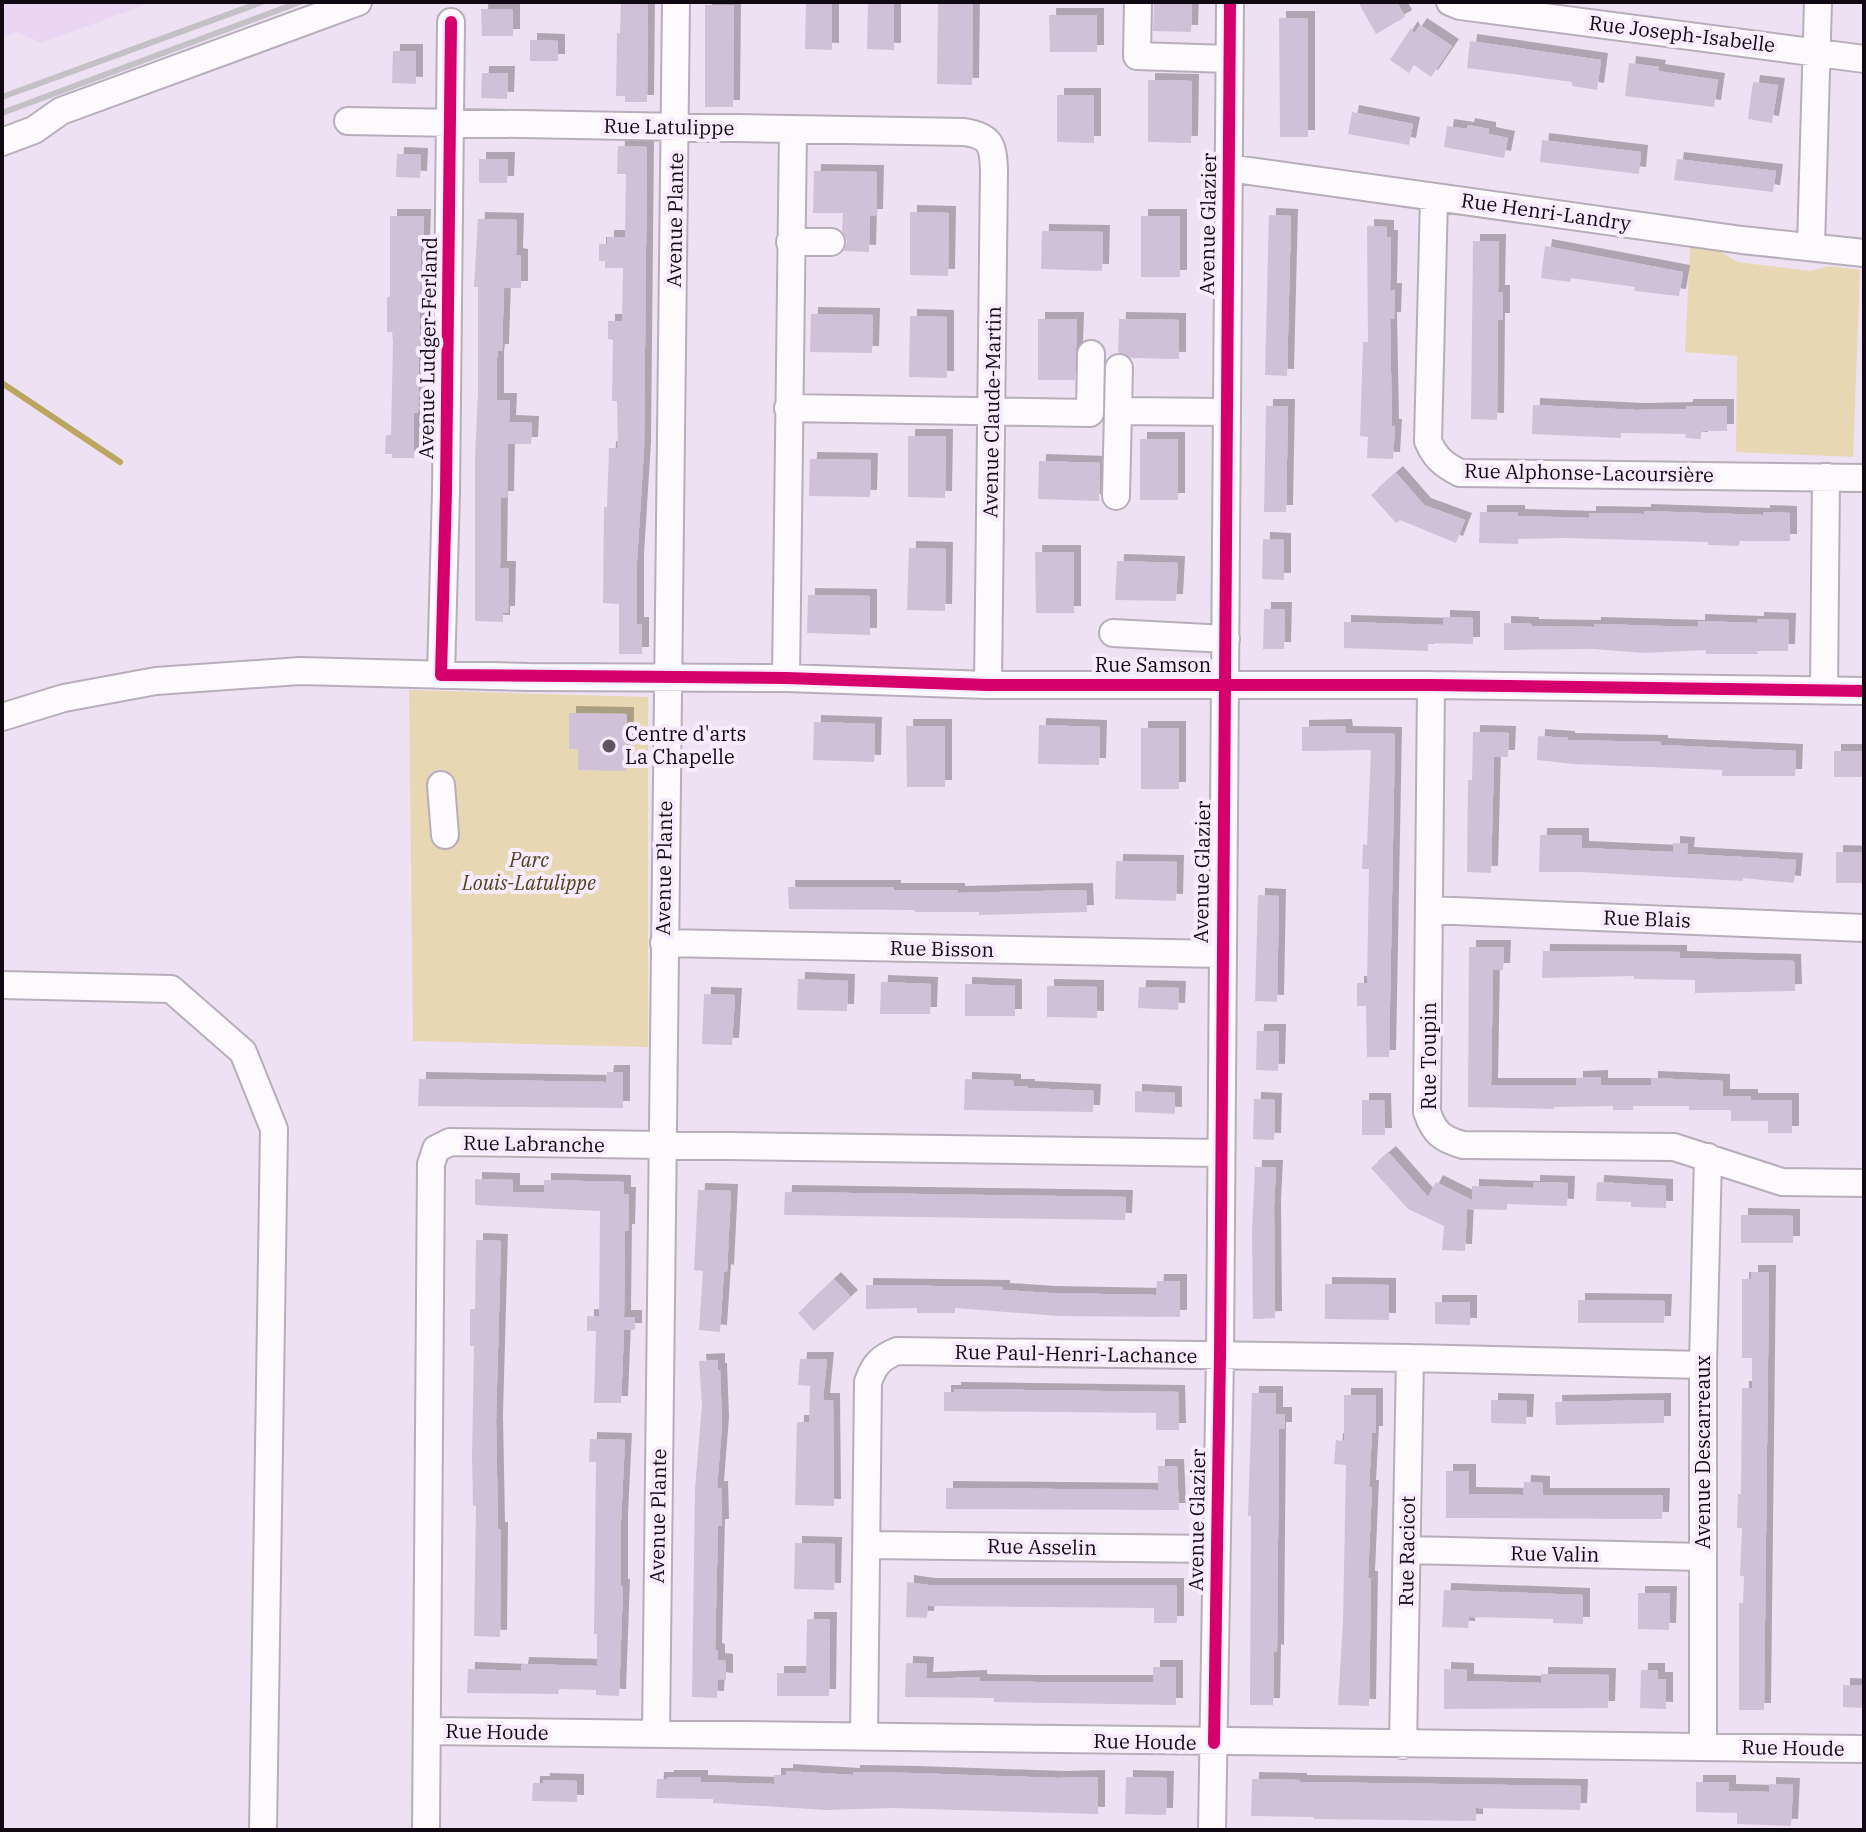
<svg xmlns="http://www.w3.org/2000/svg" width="1866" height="1832" viewBox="0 0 1866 1832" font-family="'IBM Plex Serif',serif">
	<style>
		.built { fill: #ead5f2 }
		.green { fill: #e8d7b3 }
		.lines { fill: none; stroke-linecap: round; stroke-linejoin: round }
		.stream { stroke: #baa65f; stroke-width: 6 }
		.building { fill: #d1c1d8; filter: url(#shadow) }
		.minor-casing { stroke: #b8adbb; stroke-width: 30 }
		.minor { stroke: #fcfafd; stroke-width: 26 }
		.rail { stroke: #c4c1c6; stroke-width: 6 }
		.cycleway-casing { stroke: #f9ebfe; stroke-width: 17 }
		.cycleway { stroke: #d6006c; stroke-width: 12 }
		.poi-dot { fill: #5e5561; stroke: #f9ebfe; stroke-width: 3 }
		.labels { text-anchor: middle; stroke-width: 8; stroke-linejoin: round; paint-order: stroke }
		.street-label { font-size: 20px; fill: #100913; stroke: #f9ebfe }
		.poi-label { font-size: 20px; fill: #100913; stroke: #f9ebfe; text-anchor: start }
		.park-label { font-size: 20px; font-style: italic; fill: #4d4218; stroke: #f9ebfe }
	</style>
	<defs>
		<filter id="shadow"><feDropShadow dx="7" dy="-7" stdDeviation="0" flood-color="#0004"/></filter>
	</defs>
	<rect width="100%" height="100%" fill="#eee1f3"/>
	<path class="built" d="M2,2h151l-112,41 -24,-11 -15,5z"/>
	<path class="green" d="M1690,247l28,3 19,12 73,9 20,-5 30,4 -7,187 -117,-5 1,-96 -52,-4z
		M409,690l239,7v350l-235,-6z"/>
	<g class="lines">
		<path class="stream" d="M2,383l118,79"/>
	</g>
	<path class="building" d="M621,2h27l-1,100h-22v-6h-9l1,-63h3z
		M806,2h26v48l-27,-1z
		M868,2h26v48l-27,-1z
		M938,2h35l-1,83 -35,-1z
		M1154,2h38l-1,30 -38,-1z
		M1358,2h39l8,15 -29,17z
		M705,5h29l-1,102h-28z
		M481,9h32v27h-31z
		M1049,15h48v37h-47z
		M1279,18h29v119h-28z
		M1420,25l32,21 -21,31 -17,-12 -5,8 -19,-13 21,-32 3,6z
		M530,40l28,1v20h-28z
		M1470,41l131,19 -4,30 -25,-4v-4l-105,-14z
		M393,51h23v33l-24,-1z
		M1629,63l30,4 -1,4 60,9 -4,27 -89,-11z
		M482,73h26l-1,26 -26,-1z
		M1148,80l44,1 -1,62 -43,-1z
		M1753,82l25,3 -6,38 -24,-4z
		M1057,95h37v48l-37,-1z
		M1352,112l61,12 -4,21 -61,-11z
		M1468,125l21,4v5l19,4 -4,20 -60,-11 3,-21 20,3z
		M1542,140l99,12 -2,22 -99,-12z
		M618,146l29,1 -3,302 -7,112v63h5v30h-23v-50l-16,-1 1,-96h3l2,-59h9l-1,-47h-5l1,-61 -5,-1v-18h14l1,-53h-18v-7h-6v-17h8v-7h18l1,-63h-9z
		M397,154l24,1 -1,23 -24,-1z
		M479,159h29l-1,24h-28z
		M1677,159l99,12 -3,21 -99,-12z
		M814,171l63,1 -1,44h-6l-1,36 -25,-1 3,-10 -5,-10 1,-18h-30z
		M910,212l39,1 -1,63 -38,-1z
		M1269,215l22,1 -4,160 -22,-1z
		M390,216h34l-1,28h-2l-3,169h-4v45h-22v-4h-7l1,-19h5l2,-94 -1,-9h-5v-35h3z
		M1141,216h39v61h-39z
		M478,219l39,1 -1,35 5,1v32h-17l-2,63h-4l-1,7v42h13l-1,22 23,1 -1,21h-23l-1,54h-6l-1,70h9l-1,45h-5v9l-28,-1v-164l3,-65v-105h-4z
		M1367,226l20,1v10h4l-1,53h5l-1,29h-4l2,107h3l-2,33 -26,-1 1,-21 -8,-1 3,-94h5z
		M1042,231l61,1 -1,39 -61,-2z
		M1473,241h26l-1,51h5v28h-5l-1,100 -26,-1z
		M1545,246l138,26 -4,24 -45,-5 1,-4 -64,-9 -1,4 -29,-4z
		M811,314l62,1 -1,38 -62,-1z
		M910,316l37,1v61l-38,-1z
		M1038,319h39l-2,61h-37z
		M1119,319l60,1v39l-48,-1 -13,-6z
		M1533,405l104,5 49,-1v-3h41v25h-26v8l-16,-1 1,-4 -65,-1v5l-89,-4z
		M1266,406h22l-2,106h-22z
		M908,436h38l-1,62 -37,-1z
		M1140,439h38v61h-38z
		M810,459l61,1 -1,37 -61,-1z
		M1039,461l61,2 -1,38 -61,-2z
		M1396,473l28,32 41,15 -9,23 -56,-23 -4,3 -25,-28z
		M1644,511l119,4v-3l27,1v28h-50l-1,5 -31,-1v-3l-143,-4 -47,1v5l-39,-1 1,-31h38v4l71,2v-5l55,1z
		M1263,539l21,1v40l-22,-1z
		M909,548l37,1 -1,62 -38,-1z
		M1035,552h39v61h-38z
		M1117,561l61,2 -2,38 -61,-1z
		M808,595l62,1v39l-63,-2z
		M1264,609h21l-1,40h-21z
		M1443,617l30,1v26l-45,-1v8l-84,-3v-26l99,3z
		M1757,619l32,1 -1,31h-31l1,3h-52v-4l-62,3 -51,-4 -89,1v-27l28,1v2l62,1v-3l104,3v-6l59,2z
		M569,713l58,1 -1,57 -48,-1v-21h-9z
		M814,722l61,2 -1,38 -61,-2z
		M1039,725l61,2 -1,38 -61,-1z
		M906,726h39v61h-38z
		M1345,726l1,7 49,1 -6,323h-22l-1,-51h-9v-23h10l2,-114h-7l1,-25 4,1 4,-95 -69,1v-24z
		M1141,728h38v61h-38z
		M1473,732l36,1 -1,24h-14l-3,116 -24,-1 1,-92h4z
		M1538,736l30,2v2l93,2v3l135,6 -1,25h-73v-6l-148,-6 -37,-4z
		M1834,751h30v26h-30z
		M1540,835h42v13l91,4v-9l15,1 -1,10 109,6 -2,23 -51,-5v3l-162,-9h-42z
		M1836,852l28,1v30h-28z
		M1116,861l61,1 -1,39 -61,-2z
		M788,887h106v3h64v3l128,-3 1,22 -108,3v-3h-64v-2l-126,-1z
		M1258,895l21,1 -2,106 -22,-1z
		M1469,947h35l-1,23h-10l-2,115h85v-7l25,-1v8h50v-7l72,3v15h28v4h41v33h-24v-12h-37v-11h-42v-4h-56v4h-20v-4l-59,1v2l-86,-2z
		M1543,951l137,1v6l114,3 1,30 -100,2v-13l-61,-1v-3l-92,2z
		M798,979l50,2 -1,30 -50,-1z
		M881,982l50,2 -1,30h-50z
		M965,984l50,2v30h-50z
		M1047,986l50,1v31l-50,-1z
		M1139,987l40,1 -1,22 -40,-2z
		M704,994l31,1 -3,50 -30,-1z
		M1257,1031h22l-1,40 -22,-1z
		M607,1072h16v36l-205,-2 1,-27 187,3z
		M965,1079l49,2v5h14v2l66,3 -1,21 -129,-2z
		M1135,1091l40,2v21l-40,-2z
		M1254,1099l21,1 -1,40 -21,-1z
		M1362,1100h22l1,35h-23z
		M1389,1153l39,44 8,-15 36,18v-14l61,2v-6l35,1 -1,23 -60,-2v6l-40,-1 -2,42 -23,-1 2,-24 -36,-17 -37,-41z
		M1255,1167h21l-2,40 1,111 -22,1 -1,-88z
		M475,1179l38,1v12h31v-12l80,2v12h5l-1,37h-3l-1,86h11v13h-11l-3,73h-27l2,-72h-9v-15l12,1 1,-106 -125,-6z
		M1597,1182l69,4v22l-35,-1v-5l-35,-1z
		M698,1190l33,1 -4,81 -3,-1 -4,61 -21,-2 4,-59 -9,-1z
		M785,1192l341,5 -1,23 -341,-5z
		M1741,1215l52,1v27h-52z
		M476,1240l25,1 -5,180 2,108h3l-1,108 -26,-1 2,-130h-3l-1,-49 2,-111h-4v-37h5z
		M1751,1272h18l-5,438h-25v-107h4l1,-27h-4l2,-48h-5l1,-34h3l1,-106h10v-30h-10v-79h9z
		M834,1279l17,18 -37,34 -16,-18z
		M1157,1281h23v36l-122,-1 -103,-8v5h-38v-5l-51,1v-24l137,2v3l46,3 107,2z
		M1325,1284l64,1v35l-64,-1z
		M1578,1300l87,1 -1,22h-86z
		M1435,1302h35v23l-35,-1z
		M800,1359h27l-4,41h10l1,106 -39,-1 2,-83h12l1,-36 -12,-1z
		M718,1360v10h2l2,54 -5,64h4l1,38h-4l-3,124 3,1v9l8,1v19l-8,-1 -1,19 -25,-1 3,-209 7,-83 -3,-44z
		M954,1389l224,3 1,38h-23v-17l-212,-2v-19h10z
		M1252,1393h24v21h9v15h-6l-2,223 -3,-1 -1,54h-23l1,-189h-3z
		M1344,1395h32v38h-4l-3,54h3l-4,91h3l-2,128 -31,-1 5,-83 3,-157 -12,-1 2,-24 8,1z
		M1491,1400l36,1 -1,23 -35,-1z
		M1664,1400v23l-108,2 -1,-23z
		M590,1439l35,1 -4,80v66h2l-4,110 -23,-1v-5l-37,-1 -1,5 -91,-1 1,-24 53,2 1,-7 75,2v-32h-3l2,-172h-7z
		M1158,1466h19l2,44 -233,-1v-21l212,2z
		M1446,1471h23v23l54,1 1,-13 19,1v12h120l-1,24 -216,-1z
		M795,1543l40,1 -1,46 -40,-1z
		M907,1582l21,3h249v38h-23v-15l-226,-2 -1,12 -21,-1z
		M1444,1590l139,5v29l-30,-1v-4l-84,-2 -1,11 -26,-1z
		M1638,1593h32l-1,37 -31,-1z
		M807,1619h23l-1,77h-52v-23h29z
		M906,1663l21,1 -1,15 54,-2v4l58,1h115v-15h23v38l-182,-3v-4l-89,-1z
		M1444,1669l23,1v11l74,2v-9l68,1 -1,33 -164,1z
		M1641,1670h17v9h8v30l-26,-1z
		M1843,1685l21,1v22l-21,-1z
		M786,1771l67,4v-3l58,1 147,5 40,-1v37l-206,-6 -66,2 -113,-7v-4l-57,-1 1,-19h10v-2h34v5l73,2v-9h12z
		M1126,1777l41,1 -1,37 -41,-1z
		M1252,1779l48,1v2l281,4 -1,24 -104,-2v13l-162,-2v-2l-63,-1z
		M543,1780l34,1v21l-45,-1 1,-18h10z
		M1696,1782h33v9l40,1v-8l24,1 -2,41 -54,-2v-11l-41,-1z"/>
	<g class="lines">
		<g class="minor-casing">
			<path id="minor" d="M1138,2l-1,54 92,3
				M1450,2l10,4 404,53
				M348,121l616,11c27,4 29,13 30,38l-6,515
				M2,142l32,-12 27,-19 297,-109
				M1228,168l514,72 122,13
				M1434,197l-6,244c7,17 16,24 32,32l404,5
				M790,242h41
				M1811,246l7,-244
				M788,408l302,5 1,-59
				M1118,411l108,1
				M1116,496l3,-128
				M1113,633l113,6
				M441,675l5,-183 5,-470
				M786,678l7,-549
				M1431,685l-4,427c7,21 15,27 36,33l211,2 108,35 82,1
				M1824,691l2,-214
				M2,717l62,-19 92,-17 144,-10 229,6 257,1 202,7h443l433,6
				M441,785l4,50
				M1430,910l434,18
				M664,943l557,11
				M2,985l169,4 72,63 31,77 -11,701
				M868,1545l348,4
				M1407,1550l295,7
				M427,1731l1437,18
				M656,1734l20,-1732
				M864,1736l4,-354c6,-17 12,-24 29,-31l513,7 293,7
				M1403,1745l7,-387
				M1703,1747v-382l5,-208
				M426,1830l5,-666 5,-15 14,-7 770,11
				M1212,1830l8,-474 10,-1354"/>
		</g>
		<use href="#minor" class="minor"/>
		<path class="rail" d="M2,97l260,-95
			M2,113l298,-111"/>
		<g class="cycleway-casing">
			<path id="cycleway" d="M451,22l-5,470 -5,183 345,3 202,7h443l433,6
				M1214,1743l6,-387 10,-1354"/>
		</g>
		<use href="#cycleway" class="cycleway"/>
	</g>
	<circle class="poi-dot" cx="609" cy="746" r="8"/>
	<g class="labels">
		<g class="street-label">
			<text transform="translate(1682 34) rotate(7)" y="7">Rue Joseph-Isabelle</text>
			<text transform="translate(669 127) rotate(1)" y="7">Rue Latulippe</text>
			<text transform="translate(1546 212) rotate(8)" y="7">Rue Henri-Landry</text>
			<text transform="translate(675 220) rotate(-89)" y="7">Avenue Plante</text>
			<text transform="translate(1208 224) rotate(-89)" y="7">Avenue Glazier</text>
			<text transform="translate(428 348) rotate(-89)" y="7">Avenue Ludger-Ferland</text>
			<text transform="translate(992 412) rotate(-89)" y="7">Avenue Claude-Martin</text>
			<text transform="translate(1589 473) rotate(1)" y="7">Rue Alphonse-Lacoursière</text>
			<text x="1153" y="672">Rue Samson</text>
			<text transform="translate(664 868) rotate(-89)" y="7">Avenue Plante</text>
			<text transform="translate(1202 872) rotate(-89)" y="7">Avenue Glazier</text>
			<text transform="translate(1647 919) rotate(2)" y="7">Rue Blais</text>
			<text transform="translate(942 949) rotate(1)" y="7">Rue Bisson</text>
			<text transform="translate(1429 1056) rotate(-90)" y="7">Rue Toupin</text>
			<text transform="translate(534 1144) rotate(1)" y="7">Rue Labranche</text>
			<text transform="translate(1076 1354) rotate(1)" y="7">Rue Paul-Henri-Lachance</text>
			<text transform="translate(1703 1452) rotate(-90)" y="7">Avenue Descarreaux</text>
			<text transform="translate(658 1516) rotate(-89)" y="7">Avenue Plante</text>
			<text transform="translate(1197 1520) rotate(-89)" y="7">Avenue Glazier</text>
			<text transform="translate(1042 1547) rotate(1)" y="7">Rue Asselin</text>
			<text transform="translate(1407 1551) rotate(-89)" y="7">Rue Racicot</text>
			<text transform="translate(1555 1554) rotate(1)" y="7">Rue Valin</text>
			<text transform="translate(497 1732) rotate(1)" y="7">Rue Houde</text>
			<text transform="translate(1145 1742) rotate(1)" y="7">Rue Houde</text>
			<text transform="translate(1793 1748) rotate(1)" y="7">Rue Houde</text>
		</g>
		<g class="poi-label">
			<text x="625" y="741">Centre d'arts<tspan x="625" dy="23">La Chapelle</tspan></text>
		</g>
		<g class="park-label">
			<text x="529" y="867">Parc<tspan x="529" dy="23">Louis-Latulippe</tspan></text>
		</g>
	</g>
	<rect width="1866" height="1832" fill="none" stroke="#100913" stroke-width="8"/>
</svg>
